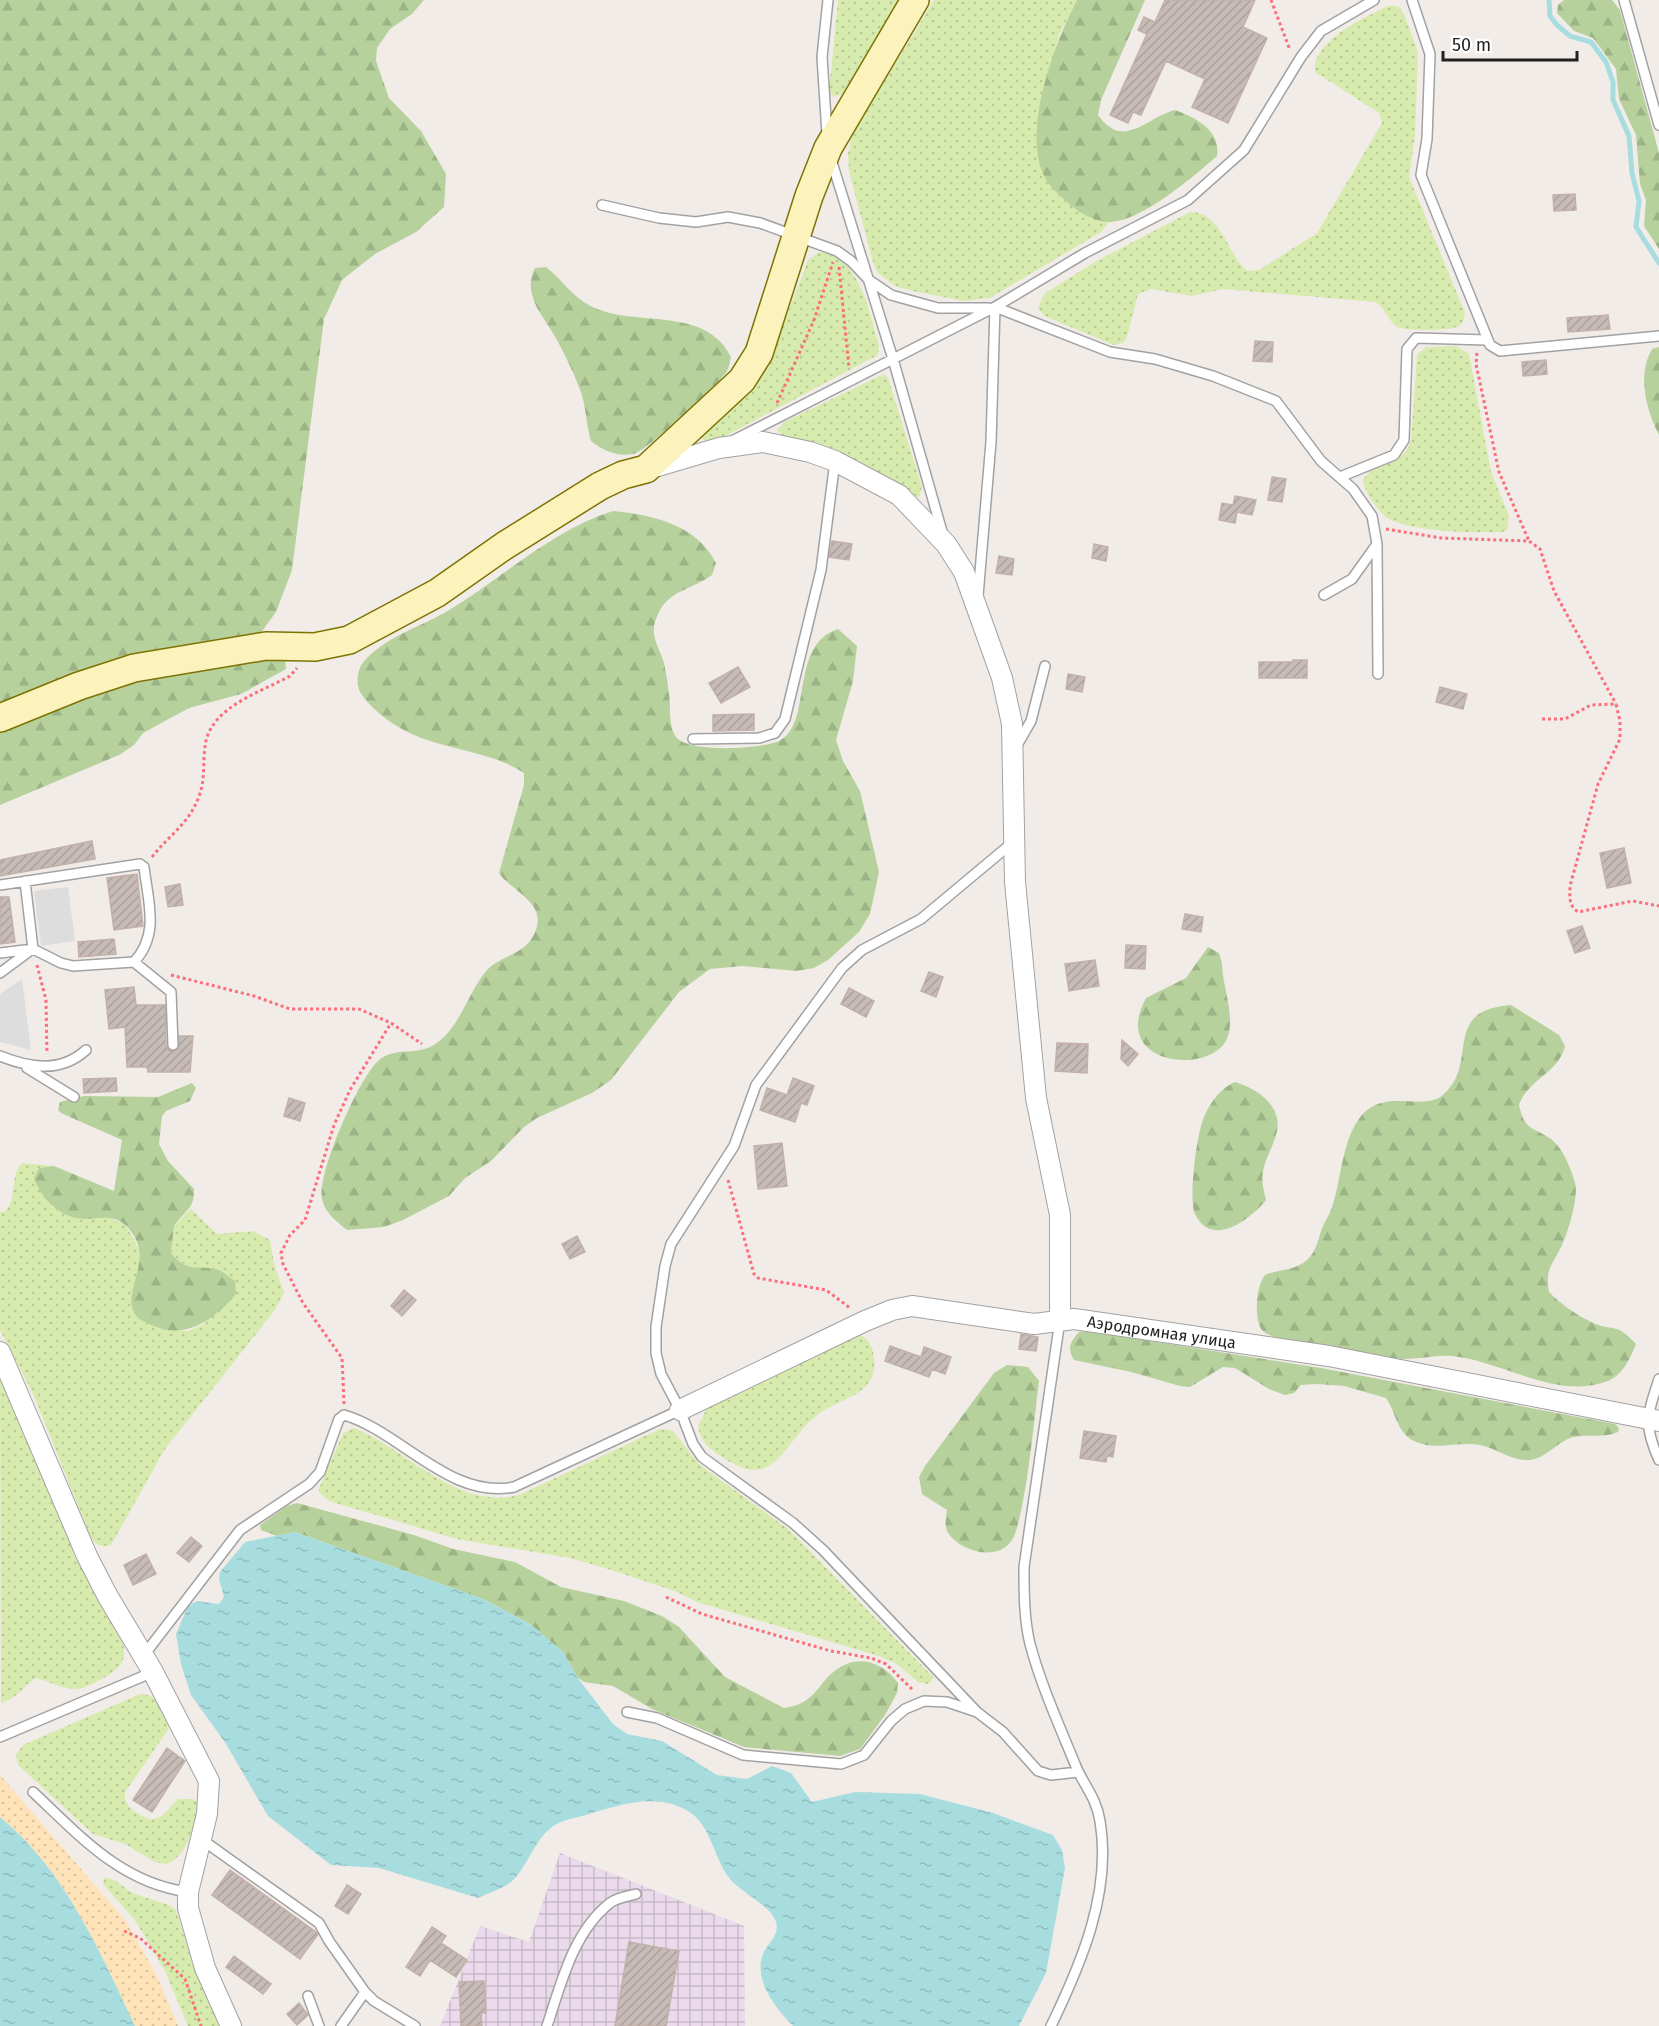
<svg xmlns="http://www.w3.org/2000/svg" width="1659" height="2026" viewBox="0 0 1659 2026" font-family="'Fira Sans',sans-serif">
	<style>
		.industrial { fill: url(#industrial-grid) }
		.grass { fill: url(#grass-dots) }
		.forest { fill: url(#forest-firs) }
		.sand { fill: url(#sand-dots) }
		.parking { fill: #ddd }
		.water { fill: url(#water-ripples) }
		.lines { fill: none; stroke-linecap: round; stroke-linejoin: round }
		.stream { stroke: #a8dddf; stroke-width: 5 }
		.building { fill: url(#building-hatch); stroke: #c4b0aa; stroke-width: 1.5 }
		.lane-casing { stroke: #a2a2a2; stroke-width: 12 }
		.street-casing { stroke: #a2a2a2; stroke-width: 22 }
		.secondary-casing { stroke: #7d7303; stroke-width: 30 }
		.path { stroke: #fc6e7b; stroke-width: 3; stroke-dasharray: 3 3; stroke-linecap: butt }
		.lane { stroke: #fff; stroke-width: 9 }
		.street { stroke: #fff; stroke-width: 20 }
		.secondary { stroke: #fbf2bc; stroke-width: 27 }
		.labels { text-anchor: middle; stroke-width: 4.5; stroke-linejoin: round; paint-order: stroke }
		.street-label { font-size: 16px; fill: #212121; stroke: #fff }
	</style>
	<defs>
		<pattern id="industrial-grid" width="8" height="8" patternUnits="userSpaceOnUse" patternTransform="scale(1.5)"><rect width="8" height="8" fill="#eadaeb"/><path d="M0 4h8M4 0v8" fill="none" stroke="#c8bbc9"/></pattern>
		<pattern id="grass-dots" width="8" height="8" patternUnits="userSpaceOnUse" patternTransform="scale(1.5)"><rect width="8" height="8" fill="#d8ebae"/><path d="M2 2h.1M6 6h.1" fill="none" stroke="#b9c995" stroke-width="1.8" stroke-linecap="round"/></pattern>
		<pattern id="forest-firs" width="22" height="20" patternUnits="userSpaceOnUse" patternTransform="scale(1.5)"><rect width="22" height="20" fill="#b6d19c"/><path d="M5 1l3.5 6h-7zM16 11l3.5 6h-7z" fill="#9cb386"/></pattern>
		<pattern id="sand-dots" width="8" height="8" patternUnits="userSpaceOnUse" patternTransform="scale(1.5)"><rect width="8" height="8" fill="#ffe3b8"/><path d="M2 2h.1M6 6h.1" fill="none" stroke="#dac29e" stroke-width="1.8" stroke-linecap="round"/></pattern>
		<pattern id="water-ripples" width="26" height="14" patternUnits="userSpaceOnUse" patternTransform="scale(1.5)"><rect width="26" height="14" fill="#a8dddf"/><path d="M2 4q2-2 4 0t4 0M15 11q2-2 4 0t4 0" fill="none" stroke="#90bdbf"/></pattern>
		<pattern id="building-hatch" width="6" height="6" patternUnits="userSpaceOnUse" patternTransform="scale(1.5)"><rect width="6" height="6" fill="#c6bbb7"/><path d="M-1 1l2-2M0 6l6-6M5 7l2-2" fill="none" stroke="#aaa09d"/></pattern>
	</defs>
	<rect width="100%" height="100%" fill="#f1ece8"/>
	<path class="industrial" d="M560,1853l184,73 1,100h-305l40,-100 49,16z"/>
	<path class="grass" d="M838,0h64l-60,94 -8,3 -5,-5z
		M934,0h143l-18,35 -12,45 7,110c17,16 32,27 55,32l-8,10 -111,66 -27,3 -50,-10 -18,-5 -17,-13 -4,-7 -25,-95 -1,-17 4,-19z
		M1391,5l8,2 5,7 14,38 -3,84 -6,41 56,136c-1,5 -1,9 -6,13 -8,5 -53,5 -62,1 -6,-3 -13,-19 -21,-25l-153,-13 -31,7 -41,-7 -13,5 -11,43 -4,6 -9,2 -70,-29 -6,-8 6,-14 49,-31 97,-51c31,-1 37,42 57,59l12,-1 58,-37 65,-110 -3,-10 -64,-41c-4,-31 53,-57 76,-67z
		M819,252c42,5 50,61 60,93l-1,10 -149,79c-9,5 -20,12 -28,3l4,-7 65,-71 38,-99z
		M1456,346l13,8 22,118 18,44 -2,14 -5,2c-26,1 -95,0 -116,-15 -9,-7 -21,-25 -23,-35 4,-19 38,-12 48,-41l6,-86 9,-8z
		M884,374l4,4 34,109 -3,11 -49,-30 -33,-15 -54,-17 -6,-6 9,-9z
		M22,1163l32,3 -15,2 -5,10 50,41 23,-2 17,7 10,15 5,11 1,19 -3,12 19,47 32,3 17,-8 16,-53c-21,-1 -36,0 -50,-17l3,-27 17,-17 26,25 36,-3 17,9 4,24 10,29 -9,17 -110,139 -54,96c-9,2 -14,1 -20,-7l-57,-142 -34,-66v-118h4c14,-10 5,-37 18,-49z
		M860,1335c7,3 11,9 13,17 10,45 -34,44 -58,65 -34,28 -40,76 -93,40 -12,-8 -22,-15 -24,-31l9,-18z
		M0,1374c38,91 73,184 123,269 2,9 2,16 -4,23 -7,9 -34,24 -46,23 -12,-1 -25,-8 -37,-11 -13,8 -18,20 -35,25z
		M354,1428c54,22 103,83 165,67l141,-66 12,1 28,35 88,64 145,148 -2,5 -4,2 -9,-2 -21,-18 -18,-8 -182,-54 -22,-11 -67,-22 -38,-11 -113,-19 -128,-38 -11,-10 25,-58z
		M140,1694c18,-1 27,20 28,36l-43,62c-2,16 14,22 26,28l11,-4 16,-17h16l3,4c-1,21 -9,52 -30,61l-12,-2 -30,-18 -32,-10 -75,-69 -2,-10 7,-10z
		M104,1877l12,4 16,12 37,12 7,5 16,52 28,64h-32l-23,-55 -30,-51 -32,-36z"/>
	<path class="forest" d="M0,0h424l-12,14 -22,15 -13,19 -1,13 13,37 32,33 25,43 -2,33 -28,25 -41,22 -33,26 -18,39 -32,251 -16,42 -16,22 -260,71z
		M1077,0h68l-44,100 -3,15c26,36 47,3 77,-5 22,8 46,21 42,46 -24,21 -76,66 -108,66 -14,0 -31,-10 -41,-19 -10,-9 -22,-19 -26,-32 -18,-47 13,-129 35,-171z
		M1564,0h48l8,10 39,143v96l-15,-23 2,-26 -6,-16 -4,-49 -17,-36 -3,-30 -23,-31 -19,-7 -17,-18 1,-8z
		M546,267c18,14 27,32 49,41 43,19 111,-2 136,49 -1,5 -2,10 -4,14 -7,12 -82,81 -93,83 -17,3 -30,-3 -43,-13 -5,-17 -5,-38 -12,-54 -6,-16 -14,-32 -22,-47 -12,-22 -36,-45 -22,-72z
		M1659,347v88c-13,-25 -22,-60 -7,-86z
		M613,511c40,4 83,13 103,52l-4,12c-17,13 -41,15 -52,35 -2,4 -6,13 -6,17 -2,12 7,25 10,36 2,10 4,21 5,31 2,13 -1,34 8,44 14,15 84,11 102,3 35,-17 9,-96 59,-112l19,17 -4,35 -17,59 7,21 17,30 19,81 -9,42 -11,18 -31,28 -14,8 -18,3 -54,-5 -32,3 -31,23 -68,88 -19,13 -55,25 -13,9 -33,34 -26,17 -16,18 -46,24 -19,7 -37,3c-11,-9 -22,-17 -25,-31 -5,-26 37,-121 56,-138 15,-14 35,-6 52,-14 29,-14 37,-54 57,-77 15,-16 43,-15 50,-44 6,-25 -27,-36 -38,-53l25,-88v-12c-44,-28 -95,-21 -139,-55 -9,-7 -19,-16 -25,-26 -5,-12 -2,-26 7,-34 20,-21 54,-32 79,-46 56,-33 104,-81 167,-101z
		M268,656l17,5 1,8 -45,25 -52,14 -46,25 -9,12 -15,10 -119,50v-75l82,-32 59,-19z
		M1208,947l11,6 3,10c0,22 13,51 6,73 -12,40 -120,32 -82,-38l40,-20z
		M1511,1005l48,30 6,11c-6,27 -37,33 -46,59 6,27 14,21 32,34 12,9 20,30 24,44 4,13 -7,49 -13,62 -9,20 -17,22 -13,47 12,12 26,22 42,30 22,11 23,-2 45,22 -5,13 -13,30 -26,36 -49,21 -103,-16 -151,-23 -20,-4 -39,3 -59,2 -15,-1 -30,-6 -45,-8 -27,-5 -54,-9 -81,-14 -5,-2 -10,-4 -13,-8 -7,-13 -5,-43 4,-54 14,-6 30,-4 42,-15 10,-9 11,-21 15,-32 3,-7 8,-14 10,-21 10,-29 9,-65 29,-91 25,-30 64,-2 84,-23 34,-32 -4,-83 66,-88z
		M1235,1082c21,6 47,23 42,49 -3,15 -12,27 -14,41 -2,9 1,19 3,28 -15,19 -54,49 -71,14 -7,-14 2,-85 10,-99 6,-14 16,-27 30,-33z
		M192,1083l4,5 -6,13 -24,10 -4,5 -3,28 9,17 26,28c1,20 -10,22 -20,37l-3,27c17,21 27,11 48,17 5,2 11,8 16,11l1,13c-23,26 -51,48 -87,30 -7,-4 -13,-5 -16,-14 -9,-24 25,-56 -9,-86 -12,-10 -26,-5 -40,-5 -23,-1 -43,-20 -50,-41l5,-10 15,-2 60,25 8,-51 -61,-27 -3,-3 2,-8 24,-6 74,1z
		M1087,1331l234,37 294,56 4,4 -1,4c-12,6 -31,2 -45,5 -17,5 -26,22 -45,23 -17,1 -32,-12 -48,-15 -24,-4 -46,7 -68,-5 -16,-10 -16,-28 -26,-42l-42,-12 -27,-2 -16,1 -7,8 -9,2 -16,-6 -34,-21 -12,-1 -33,20 -10,-1 -49,-14 -57,-12c-7,-11 -4,-18 5,-28z
		M1007,1365l21,2 11,14c-4,31 -14,139 -27,159 -14,22 -51,12 -64,-7 -4,-7 -2,-15 -1,-23l-25,-16 -3,-17 6,-11 69,-93z
		M297,1503l117,32 39,14 62,13 46,25 63,14 38,15 17,11 46,50 59,31c9,-1 18,-4 25,-10 9,-7 14,-17 22,-24 22,-21 50,-15 67,9l-1,10 -12,22 -25,34 -20,7 -96,-9 -92,-38 -39,-23 -29,-4 -7,-5 -14,-25 -33,-28 -47,-25 -188,-67 -18,4 -16,-6 -1,-5 27,-19z"/>
	<path class="sand" d="M0,1775l125,145 31,54 22,52h-43c-35,-74 -70,-156 -135,-209z"/>
	<path class="parking" d="M68,887l7,54 -34,5 -7,-55z
		M22,979l9,71 -31,-8v-48z"/>
	<path class="water" d="M295,1532l188,67 47,25 33,28 14,25 36,47 14,10 35,7 55,34 30,4 25,-13 19,7 21,29 43,-10 65,2 73,19 60,22 9,15 3,18 -19,105 -27,53h-226c-17,-18 -40,-45 -30,-72 4,-11 17,-18 13,-32 -6,-19 -40,-30 -51,-50 -11,-19 -16,-46 -34,-59 -33,-22 -72,-8 -105,2 -11,3 -25,5 -34,12 -19,14 -25,42 -41,55 -9,7 -23,11 -33,16l-99,-30 -48,-3 -63,-49 -42,-72 -35,-49 -10,-31 -5,-30 12,-28 9,-5 22,3 5,-7 -5,-18 1,-7 25,-30z
		M0,1817c65,53 100,135 135,209h-135z"/>
	<g class="lines">
		<path class="stream" d="M1549,0l1,16 7,9 13,11 21,6 15,20 7,20v18l16,36 3,37 7,28 -3,26 23,36"/>
	</g>
	<path class="building" d="M1165,0h90l-12,27 24,11 -39,85 -36,-16 13,-28 -39,-18 -25,54 -8,-3 -5,11 -18,-8 37,-81 -9,-4 6,-13 11,5z
		M1575,194l1,16 -22,1 -1,-16z
		M1608,315l2,14 -42,3 -1,-14z
		M1255,341l18,1 -1,20 -19,-1z
		M1546,360l1,14 -24,2 -1,-14z
		M1272,477l14,2 -4,23 -14,-2z
		M1235,496l21,4 -4,15 -15,-3 -2,11 -16,-3 3,-17 11,2z
		M832,541l20,3 -3,16 -20,-3z
		M1094,544l14,3 -2,14 -14,-3z
		M999,556l15,3 -2,16 -16,-2z
		M1293,660h14v18h-48v-16h34z
		M738,667l12,20 -29,16 -12,-20z
		M1068,674l17,3 -3,15 -16,-3z
		M1440,687l27,7 -4,15 -27,-7z
		M754,714v16l-41,1v-16z
		M92,841l3,18 -95,17v-16z
		M1624,848l7,35 -24,5 -7,-35z
		M137,874l6,52 -29,4 -7,-52z
		M180,884l3,21 -15,2 -3,-20z
		M0,897h9l6,45 -15,2z
		M1185,914l18,3 -2,15 -19,-3z
		M1582,926l8,22 -15,5 -8,-22z
		M114,939l2,15 -37,3 -1,-15z
		M1126,945l20,1 -1,23 -20,-1z
		M1095,960l4,26 -30,5 -4,-27z
		M929,972l14,5 -7,20 -15,-6z
		M134,987l2,18h29l1,40 3,6 10,-2v-13h14l-3,36h-42l-1,-5h-20l-2,-40 -16,2 -4,-39z
		M849,988l25,13 -8,16 -25,-13z
		M1122,1040l16,14 -10,12 -7,-7z
		M1057,1043l31,1 -1,29 -32,-2z
		M116,1078l1,13 -33,2 -1,-14z
		M793,1078l21,8 -7,19 -6,-2 -6,19 -35,-12 7,-22 20,7z
		M289,1098l16,5 -5,18 -16,-5z
		M782,1143l5,43 -29,3 -4,-43z
		M577,1236l8,16 -15,7 -8,-15z
		M404,1290l12,10 -14,16 -11,-10z
		M1021,1334l17,3 -2,14 -17,-2z
		M890,1346l31,11 3,-10 27,10 -6,17 -13,-5 -3,8 -44,-16z
		M1084,1431l32,5 -3,21 -6,-1 -1,6 -26,-4z
		M191,1537l11,9 -13,16 -12,-9z
		M146,1554l10,20 -23,11 -9,-20z
		M167,1748l18,13 -33,51 -19,-12z
		M230,1870l86,62 2,2 -18,25 -88,-64z
		M347,1885l14,9 -13,20 -13,-8z
		M432,1927l14,9 -5,7 26,17 -11,17 -26,-17 -10,16 -14,-9z
		M629,1942l50,9 -13,75h-51z
		M234,1956l37,28 -8,10 -37,-27z
		M484,1981l2,32h-5l1,13h-21l-2,-44z
		M299,2003l9,12 -11,10 -10,-11z"/>
	<g class="lines">
		<g class="lane-casing">
			<path id="lane" d="M1374,0l-53,31 -20,26 -57,93 -56,50 -103,53 -90,54 115,45 45,7 58,17 63,25 45,60 32,28 19,27 5,28 1,130
				M1412,0l18,54 -3,85 -6,36 69,170 10,6 159,-15
				M1624,0l35,125
				M827,134l-5,-77 6,-57
				M602,205l57,13 37,4 32,-5 32,6 77,28 14,10 18,19 22,15 47,13h50
				M734,440l159,-81 -62,-200
				M1340,477l54,-22 10,-15 3,-91 9,-11 71,2
				M943,535l-50,-176 102,-52 -4,135 -13,154
				M1324,595l28,-16 25,-35
				M693,739l66,-1 16,-5 10,-14 36,-149 14,-109
				M1016,747l15,-26 14,-55
				M25,881l8,68
				M0,885l140,-21 4,3c4,35 16,67 -10,95l-61,4 -12,-3 -28,-14 -33,4
				M134,962l37,30 2,53
				M0,973l31,-23
				M0,1056c30,12 61,17 86,-6
				M27,1068l47,29
				M1659,1379c-12,37 -16,45 0,81
				M144,1655l96,-125 69,-46 11,-12 19,-53 5,-4c56,16 106,85 170,72l166,-77
				M627,1712l30,6 86,37 98,9 23,-9 27,-34 14,-12 19,-8 23,1 30,10 26,20 35,39 13,4 27,-3
				M977,1712l-154,-162 -30,-27 -91,-66 -9,-13 -13,-34 -19,-36 -5,-21v-26l9,-61 6,-22 63,-98 22,-61 86,-117 20,-18 59,-31 91,-76
				M0,1737l153,-65
				M33,1792c47,44 88,91 155,100
				M201,1839l118,84 10,18 36,51 9,9 41,25
				M308,1996l11,30
				M341,2026l24,-34
				M547,2026c14,-42 26,-94 63,-123 6,-5 18,-7 26,-9
				M1051,2026c30,-62 61,-134 49,-205 -4,-25 -17,-36 -25,-57 -16,-39 -34,-79 -45,-120 -6,-25 -6,-51 -6,-77l36,-247"/>
		</g>
		<g class="street-casing">
			<g id="street">
				<path d="M648,469l71,-21 44,-6 47,10 25,9 64,34 47,49 18,28 38,106 10,46 3,158 21,216 24,117v104"/>
				<path d="M0,1352l87,204 20,39 46,77 56,109 -2,33 -19,78v16l17,60 26,58"/>
				<path id="s1" d="M680,1410l185,-89 27,-11 20,-4 122,18 40,-5 255,37 330,65"/>
			</g>
		</g>
		<g class="secondary-casing">
			<path id="secondary" d="M0,718l79,-32 55,-18 132,-22 49,1 34,-7 88,-47 67,-47 96,-60 23,-11 23,-6 96,-89 17,-27 50,-157 19,-48 87,-148"/>
		</g>
		<path class="path" d="M1271,0l19,50
			M839,267l10,101
			M1477,353l-1,11 23,108 30,69
			M777,403l37,-83 19,-58
			M1386,529l55,9 88,3 11,8 14,42 62,113
			M1542,719h23l26,-14 25,-1 4,17v18l-22,45 -28,102c0,11 -2,19 8,26l55,-11 26,5
			M152,857c16,-21 38,-34 47,-61 7,-17 3,-37 7,-55 8,-35 55,-49 84,-65l7,-8
			M37,965l9,35 1,54
			M171,975l83,21 36,13h69l32,14 31,21
			M728,1180l26,94 4,4 68,12 24,18
			M344,1404l-2,-46 -39,-55 -20,-39 -2,-11 9,-18 15,-15 29,-95 16,-35 41,-67
			M666,1597l36,17 129,37 40,7 15,6 28,27
			M124,1931l16,7 45,41 16,47"/>
		<use href="#lane" class="lane"/>
		<use href="#street" class="street"/>
		<use href="#secondary" class="secondary"/>
	</g>
	<g class="labels">
		<g class="street-label">
			<text dy="6" stroke="none"><textPath href="#s1" startOffset="507">Аэродромная улица</textPath></text>
		</g>
	</g>
	<path d="M1443 51v9h134v-9" fill="none" stroke="#212121" stroke-width="3"/>
	<text x="1452" y="51" font-size="18" fill="#212121" stroke="#ffffff" stroke-width="4.5" paint-order="stroke">50 m</text>
</svg>
